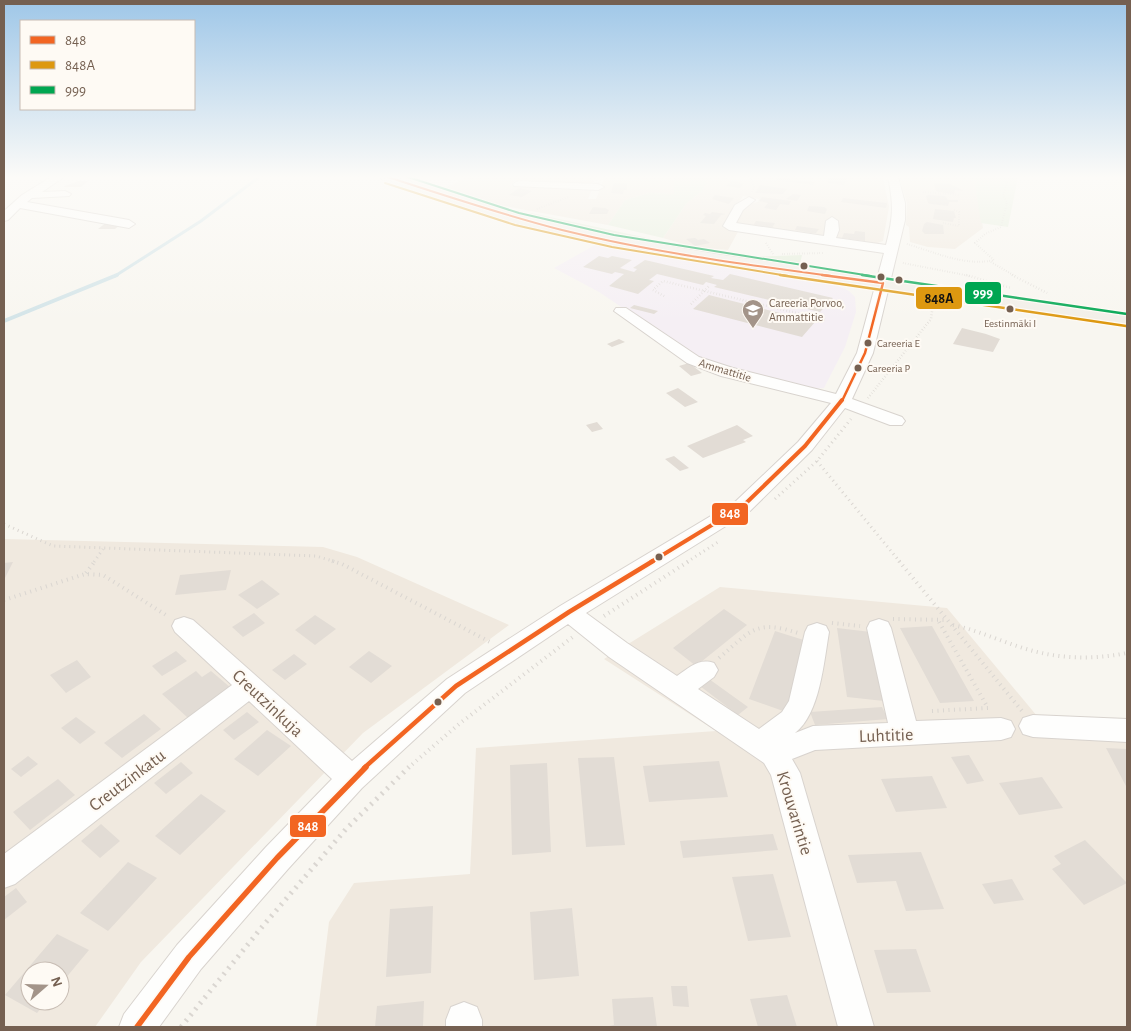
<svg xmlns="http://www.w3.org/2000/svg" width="1131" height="1031" viewBox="0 0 1131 1031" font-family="'Alegreya Sans',sans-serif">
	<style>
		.residential { fill: #f0e9df; fill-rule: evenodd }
		.education { fill: #f5eff4 }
		.green { fill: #e5eedc }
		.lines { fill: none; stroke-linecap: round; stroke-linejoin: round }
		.stream-far1 { stroke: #d3e4e8; stroke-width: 3 }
		.stream { stroke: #d3e4e8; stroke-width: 4 }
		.building { fill: #e2dcd5 }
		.minor-casing { stroke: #d8d3ce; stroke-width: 2 }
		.major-casing { stroke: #d9d3cd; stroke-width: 1 }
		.path-far4 { stroke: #dad6d1; stroke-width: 2; stroke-dasharray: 0.5 2; stroke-linecap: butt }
		.path-far3 { stroke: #dad6d1; stroke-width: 2.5; stroke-dasharray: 0.5 2.5; stroke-linecap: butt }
		.path-far2 { stroke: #dad6d1; stroke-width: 3; stroke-dasharray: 1 4; stroke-linecap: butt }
		.path-far1 { stroke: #dad6d1; stroke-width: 4; stroke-dasharray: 1 4.5; stroke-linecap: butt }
		.path { stroke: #dad6d1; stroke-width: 5; stroke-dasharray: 2 5.5; stroke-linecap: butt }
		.minor { fill: #fefefd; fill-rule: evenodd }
		.major { fill: #f2efe8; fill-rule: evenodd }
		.bus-1-far4-casing { stroke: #fefaf4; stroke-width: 4 }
		.bus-1-far3-casing { stroke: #fefaf4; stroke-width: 5 }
		.bus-1-far2-casing { stroke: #fefaf4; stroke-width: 8 }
		.bus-1-far1-casing { stroke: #fefaf4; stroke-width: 8 }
		.bus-1-casing { stroke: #fefaf4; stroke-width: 9 }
		.bus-2-far1-casing { stroke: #fefaf4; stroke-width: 4 }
		.bus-2-casing { stroke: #fefaf4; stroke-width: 5 }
		.bus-3-far1-casing { stroke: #fefaf4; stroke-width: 4 }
		.bus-3-casing { stroke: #fefaf4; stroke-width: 5 }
		.bus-1-far4 { stroke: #f26522; stroke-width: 2 }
		.bus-1-far3 { stroke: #f26522; stroke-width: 2.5 }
		.bus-1-far2 { stroke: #f26522; stroke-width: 4 }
		.bus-1-far1 { stroke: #f26522; stroke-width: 4.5 }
		.bus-1 { stroke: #f26522; stroke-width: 5.5 }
		.bus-2-far1 { stroke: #dd9810; stroke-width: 2 }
		.bus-2 { stroke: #dd9810; stroke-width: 2.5 }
		.bus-3-far1 { stroke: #00a651; stroke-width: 2 }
		.bus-3 { stroke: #00a651; stroke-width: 2.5 }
		.bus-dot { fill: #756051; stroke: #fefaf4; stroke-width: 2 }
		.labels { text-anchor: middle; stroke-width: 4; stroke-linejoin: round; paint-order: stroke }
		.far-bus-label { font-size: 11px; fill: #756051; stroke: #fefaf4; text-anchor: start }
		.far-poi-label { font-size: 12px; fill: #756051; stroke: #fefaf4; text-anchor: start }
		.far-street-label { font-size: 12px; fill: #756051; stroke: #fefaf4 }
		.near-street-label { font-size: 18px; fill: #756051; stroke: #fefaf4 }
		.line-badge { stroke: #fefaf4; stroke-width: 2 }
		.badge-label { font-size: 14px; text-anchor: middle; font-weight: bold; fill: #fff }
		.pale-badge-label { font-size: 14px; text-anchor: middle; font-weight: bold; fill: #111 }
	</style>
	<rect width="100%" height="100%" fill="#f8f6f0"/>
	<path class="residential" d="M468,177h128l-4,8 -77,-4 -6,4 83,4 -4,10h8l9,-22h69v17l-25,-1 -24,7 -17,25 -120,-22 -46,-14z
		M710,177l39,3v-3h134l6,30 -6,34 -11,4 -139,-20 15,-21 10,-2 1,-3 -16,-3 -20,31 16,3 -11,20 -34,-3 -31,-9 23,-34 16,-13z
		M899,177h75l9,51 -28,21 -27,-2 -18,-5 -1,-15 -3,-2 1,-22z
		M4,539l319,8 34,10 152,68 -146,108 -222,229 -46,65h-91zM30,971h30v30h-30z
		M720,587l227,21 95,114 85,3v302h-811l13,-105 25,-39 116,-9 6,-126 240,-17 -112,-72z"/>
	<path class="education" d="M595,245l243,41 11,5 6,6 1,15 -11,35 -21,41 -21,1 -104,-30 -100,-67 -45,-24z"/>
	<path class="green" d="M674,177h36l-8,14 -16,13 -23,34 -55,-13 17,-25 24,-7 25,1z
		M974,177h44l-10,50 -27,-4z
		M531,213l112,24 44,12 59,8 56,-2 -2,9h-4l-157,-21 -113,-27z"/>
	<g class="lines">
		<path class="stream-far1" d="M115,276l86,-55 58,-44"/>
		<path class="stream" d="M4,321l113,-46"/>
	</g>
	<path class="building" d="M828,177h20l-4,8 -16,-2z
		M777,178l38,4 -2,3 -37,-5z
		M78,181h10l-7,6h-18z
		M731,181l13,2 -4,5 -14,-2z
		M614,183h13v7h-3l-1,4 -12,-1z
		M936,183l14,1 14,7 -9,-1 -1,4 -15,-2 -3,-1 -2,-7z
		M760,185l27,4 -4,5 -28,-1z
		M519,188l13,3 -10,6 -13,-2z
		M793,194l8,1 -4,6 -11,-2z
		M715,195l19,3 -5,6 -17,-5z
		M928,195l17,1 3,4h10v2h-9l-1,4 -17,-2 -3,-1 -2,-7z
		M762,197l29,4 -2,4 -9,-1 -4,6 -12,-2 4,-5 -9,-2z
		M843,198l44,5 -1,5 -45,-6z
		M809,206l15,1 3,2 -2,5 -18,-3z
		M593,207l12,1 4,2 -2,4h-18z
		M935,209l19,2 2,7h-2l-1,4 -20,-3z
		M712,212l14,2 -5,1 -7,9 -14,-1 6,-7 -3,-1 2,-2 5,1z
		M756,221l19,2 -3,5 -19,-2z
		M107,222l13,3 -5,4h-17z
		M927,222l16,3 1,9h-19l-3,-3 2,-7z
		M797,226l22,3 -3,4h-5l-16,-3z
		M855,231l10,1v9l-23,-3 2,-5 10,1z
		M695,238l3,2 6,-1 6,4 -15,3 -9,-7z
		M599,256l9,2 4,-2 20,4 -12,8 14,4 3,-3 -4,-1 12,-8 69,16 -3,2 12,2 7,-6 103,24 -13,14 -106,-25 3,-2 -11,-3 -3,3 -46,-11 -8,6 5,1 -16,13 -29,-8 15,-12 -9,-2 -3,2 -29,-7z
		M709,295l106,27 -13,15 -109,-28z
		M634,305l24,6 -4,3 -24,-6z
		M962,328l24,6 14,5 -7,13 -40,-8z
		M619,339l6,3 -13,5 -5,-3z
		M689,363l13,10 -11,3 -12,-10z
		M678,388l20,14 -13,5 -19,-14z
		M597,422l6,7 -11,3 -6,-7z
		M737,425l16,11 -10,4 3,2 -43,16 -16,-12z
		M674,456l15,12 -9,3 -15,-12z
		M13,562l-9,18v-17z
		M231,570l-5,20 -51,5 5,-20z
		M262,580l18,14 -23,15 -19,-14z
		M724,609l23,16 -51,41 -23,-18z
		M254,613l11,10 -22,14 -11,-10z
		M315,615l21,14 -21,16 -20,-15z
		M932,626l42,75 -34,2 -40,-75z
		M837,628l34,4 13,69 -37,-4z
		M775,631l35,11 -24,70 -37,-13z
		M176,651l11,10 -25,15 -10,-10z
		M369,651l23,15 -21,17 -22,-16z
		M294,654l13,10 -22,16 -13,-10z
		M77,660l14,17 -25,16 -16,-18z
		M196,671l6,6 9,-6 20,17 -43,30 -26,-24z
		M709,679l39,28 -10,8 -38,-29z
		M882,707l6,12 -73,6 -5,-13z
		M247,712l12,10 -25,18 -11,-10z
		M144,714l17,15 -39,29 -18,-15z
		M76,717l20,15 -16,12 -19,-16z
		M267,730l24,16 -33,30 -24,-17z
		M1106,748l21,1v39z
		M969,755l15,26 -17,3 -16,-27z
		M28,756l10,8 -17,13 -10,-8z
		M614,757l11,88 -39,2 -8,-89z
		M719,761l9,36 -79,5 -6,-36z
		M181,762l12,11 -27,21 -12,-11z
		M547,763l4,89 -39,3 -2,-90z
		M932,776l15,32 -51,4 -15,-33z
		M1042,777l21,31 -44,7 -20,-32z
		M58,779l17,16 -45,35 -17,-18z
		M201,794l25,17 -46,44 -25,-19z
		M101,824l19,17 -20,17 -19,-17z
		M773,834l5,16 -95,8 -3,-17z
		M1085,840l42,43 -43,22 -32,-36 9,-5 -7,-8z
		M921,852l23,57 -38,2 -10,-30 -39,2 -9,-28z
		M128,862l29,16 -49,53 -28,-18z
		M773,874l18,63 -43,4 -16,-64z
		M1012,879l12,21 -30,4 -12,-20z
		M16,888l11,14 -23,18v-23z
		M433,906l-2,67 -45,4 4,-68z
		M572,908l7,68 -45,4 -4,-68z
		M57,934l32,16 -29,35v-14h-30v30h17l-10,12 -32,-18z
		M916,949l15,43 -44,1 -13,-43z
		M671,986h16l2,21 -16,-1z
		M787,995l10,32h-39l-8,-28z
		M653,997l4,30h-53l10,-2 -2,-26z
		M424,1001l-1,25 -48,1 2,-21z"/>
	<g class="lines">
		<g class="minor-casing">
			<path id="minor" d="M51,177h13l-22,15 23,-1 6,3 -2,2 -37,2 -5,4 102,18 6,4 -6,4 -109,-20 -12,12 -4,1v-10l18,-16z
				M888,177h10l7,26v17l-32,133 -21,46 50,18 3,4 -3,4h-12l-45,-17 -33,42 -62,61 -164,102 41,30 50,33c13,-9 22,-18 37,-13l4,7 -4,7 -16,12 61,40 23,-17 7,-11 16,-69 3,-6 9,-3 9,3 3,6c-5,29 -9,82 -34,101l18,-7 75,-3 -21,-95 3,-6 9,-3 9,3 3,6 25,93 85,-3 10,3 4,8 -4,8 -10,3 -186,10 -23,9 8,14 74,254h-36l-67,-252 -7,-12 -155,-106 -41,-33 -103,69 -103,95 -74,81 -87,100 -42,58h-40l5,-13 53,-69 89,-98 66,-68 -83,-78 -234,183 -11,4v-34l228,-169 -57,-53 -3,-6 3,-6 9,-3 9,3 159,141 95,-82 113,-73 176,-105 62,-59 33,-39 -110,-27 -34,-13 -73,-52 2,-3h10l73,49 34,11 103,26 21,-41 27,-100 -155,-23 -6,-4 12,-21 14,-8 6,3 -12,10 -7,13 88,13 2,-15 6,-4 6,4 1,9 -3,8 50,7c7,-27 8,-40 2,-68z
				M518,181l80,3 6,3 -6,3 -84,-4 -1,-2z
				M1033,715l94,4v23l-94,-5 -10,-3 -4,-8 4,-8z
				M464,1002l13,5 5,13v7h-36v-7l5,-13z"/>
		</g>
		<g class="major-casing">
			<path id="major" d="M380,177h22l119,38 92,21 103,18 411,60v12l-411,-62 -103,-18 -102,-24 -129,-42z"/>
		</g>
		<path class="path-far4" d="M751,177l3,10 -2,5
			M923,192l37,3
			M537,209l31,-12
			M943,223l16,3v-14l-5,-2
			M766,243l7,11
			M907,244c27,8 59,23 87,16l-19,-17 10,-9 16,-7 6,-25 -4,-6 4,-13 -4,-6
			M782,254l41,-1
			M991,262l24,14
			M903,263l67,13"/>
		<path class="path-far3" d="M966,275l45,13
			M1012,275l35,18
			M664,296l-11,-6 10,-9 163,39
			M691,304l19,-19
			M868,398l63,-79 2,-15"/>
		<path class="path-far2" d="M817,461l83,101
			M775,499l42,-38 34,-42
			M4,524l49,22 263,10 20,6
			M94,562l9,-13
			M687,562l31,-20"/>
		<path class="path-far1" d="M332,561l10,3 150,79
			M899,561l123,150
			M86,573l9,-12
			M4,600l81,-26 18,1 66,42
			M604,616l85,-55
			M893,619l54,1
			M832,623l28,3
			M953,625c24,5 47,16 70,23 34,11 69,12 104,5
			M719,658c32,-27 36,-39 79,-25
			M932,711l56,-3 -50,-88
			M408,768l51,-44 115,-88"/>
		<path class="path" d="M181,1027l81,-100 84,-98 63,-62"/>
		<use href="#minor" class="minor"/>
		<use href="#major" class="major"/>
		<g class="bus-1-far4-casing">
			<path id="bus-1-far4" d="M388,177c58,19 115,38 174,53 89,22 179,34 269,46"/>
		</g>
		<g class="bus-1-far3-casing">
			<path id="bus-1-far3" d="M822,275l61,8 -18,70 -23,48"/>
		</g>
		<g class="bus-1-far2-casing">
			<path id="bus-1-far2" d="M651,562l92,-56 62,-60 37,-46"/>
		</g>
		<g class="bus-1-far1-casing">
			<path id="bus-1-far1" d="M364,768l92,-82 113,-74 84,-51"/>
		</g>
		<g class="bus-1-casing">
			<path id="bus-1" d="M137,1027l52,-70 88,-99 89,-91"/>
		</g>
		<g class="bus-2-far1-casing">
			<path id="bus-2-far1" d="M385,183l130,42 97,22 176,29"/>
		</g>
		<g class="bus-2-casing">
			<path id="bus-2" d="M780,275l346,51"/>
		</g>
		<g class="bus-3-far1-casing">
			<path id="bus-3-far1" d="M408,177l111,36 95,22 257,41"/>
		</g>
		<g class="bus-3-casing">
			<path id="bus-3" d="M862,275l265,39"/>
		</g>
		<use href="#bus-1-far4" class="bus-1-far4"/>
		<use href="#bus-1-far3" class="bus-1-far3"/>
		<use href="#bus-1-far2" class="bus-1-far2"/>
		<use href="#bus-1-far1" class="bus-1-far1"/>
		<use href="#bus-1" class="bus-1"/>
		<use href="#bus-2-far1" class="bus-2-far1"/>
		<use href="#bus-2" class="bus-2"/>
		<use href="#bus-3-far1" class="bus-3-far1"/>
		<use href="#bus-3" class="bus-3"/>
	</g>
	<linearGradient id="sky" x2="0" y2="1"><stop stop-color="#9fc7e8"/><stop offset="0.55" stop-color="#fcfbf8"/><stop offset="1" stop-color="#fcfbf8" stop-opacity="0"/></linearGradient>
	<rect width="1131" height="322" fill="url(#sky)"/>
	<defs>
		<g id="school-pin" transform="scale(1.125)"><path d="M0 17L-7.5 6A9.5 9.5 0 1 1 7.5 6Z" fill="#a39489" stroke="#fefaf4"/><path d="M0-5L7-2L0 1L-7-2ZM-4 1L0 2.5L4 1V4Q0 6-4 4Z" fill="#fff"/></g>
	</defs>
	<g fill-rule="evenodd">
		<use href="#school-pin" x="753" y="310"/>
	</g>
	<g class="bus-dot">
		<circle cx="804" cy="266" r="4.5"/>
		<circle cx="881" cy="277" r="4.5"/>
		<circle cx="899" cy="280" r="4.5"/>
		<circle cx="1010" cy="309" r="4.5"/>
		<circle cx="868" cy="343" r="4.5"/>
		<circle cx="858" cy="368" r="4.5"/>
		<circle cx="659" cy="557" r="4.5"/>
		<circle cx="438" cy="702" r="4.5"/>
	</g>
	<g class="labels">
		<g class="far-bus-label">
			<text x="1010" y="327" text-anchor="middle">Eestinmäki I</text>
			<text x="877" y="347">Careeria E</text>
			<text x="867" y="372">Careeria P</text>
		</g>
		<g class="far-poi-label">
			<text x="769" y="307">Careeria Porvoo,<tspan x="769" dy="14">Ammattitie</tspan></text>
		</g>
		<g class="far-street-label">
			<text transform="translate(725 370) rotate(17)" y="4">Ammattitie</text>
		</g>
		<g class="near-street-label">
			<text transform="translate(268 703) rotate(43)" y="6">Creutzinkuja</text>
			<text transform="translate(886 735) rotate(-2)" y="6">Luhtitie</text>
			<text transform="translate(127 780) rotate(-37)" y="6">Creutzinkatu</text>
			<text transform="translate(795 813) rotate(73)" y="6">Krouvarintie</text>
		</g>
	</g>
	<g class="line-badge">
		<rect x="964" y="281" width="38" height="24" rx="5" fill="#00a651"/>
		<rect x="915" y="286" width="48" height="24" rx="5" fill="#dd9810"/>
		<rect x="711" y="502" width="38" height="24" rx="5" fill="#f26522"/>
		<rect x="289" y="814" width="38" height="24" rx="5" fill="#f26522"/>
	</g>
	<g class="badge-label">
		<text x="983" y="297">999</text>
		<text x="730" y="518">848</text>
		<text x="308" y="831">848</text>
	</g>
	<g class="pale-badge-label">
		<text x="939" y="303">848A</text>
	</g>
	<rect width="1131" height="1031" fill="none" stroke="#756051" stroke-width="10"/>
	<rect x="20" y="20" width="175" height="90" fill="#fefaf4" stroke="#c7bcb3"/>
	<rect x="30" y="36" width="25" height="8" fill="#f26522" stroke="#c7bcb3"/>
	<text x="65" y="45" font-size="15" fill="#756051">848</text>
	<rect x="30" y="61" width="25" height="8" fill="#dd9810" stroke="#c7bcb3"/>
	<text x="65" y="70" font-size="15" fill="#756051">848A</text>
	<rect x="30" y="86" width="25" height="8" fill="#00a651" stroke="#c7bcb3"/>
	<text x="65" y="95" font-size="15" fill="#756051">999</text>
	<g transform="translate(45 986) rotate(70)"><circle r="24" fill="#fefaf4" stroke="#c7bcb3"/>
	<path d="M0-4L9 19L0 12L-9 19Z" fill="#a39489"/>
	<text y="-8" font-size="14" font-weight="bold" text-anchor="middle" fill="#756051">N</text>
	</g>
</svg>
